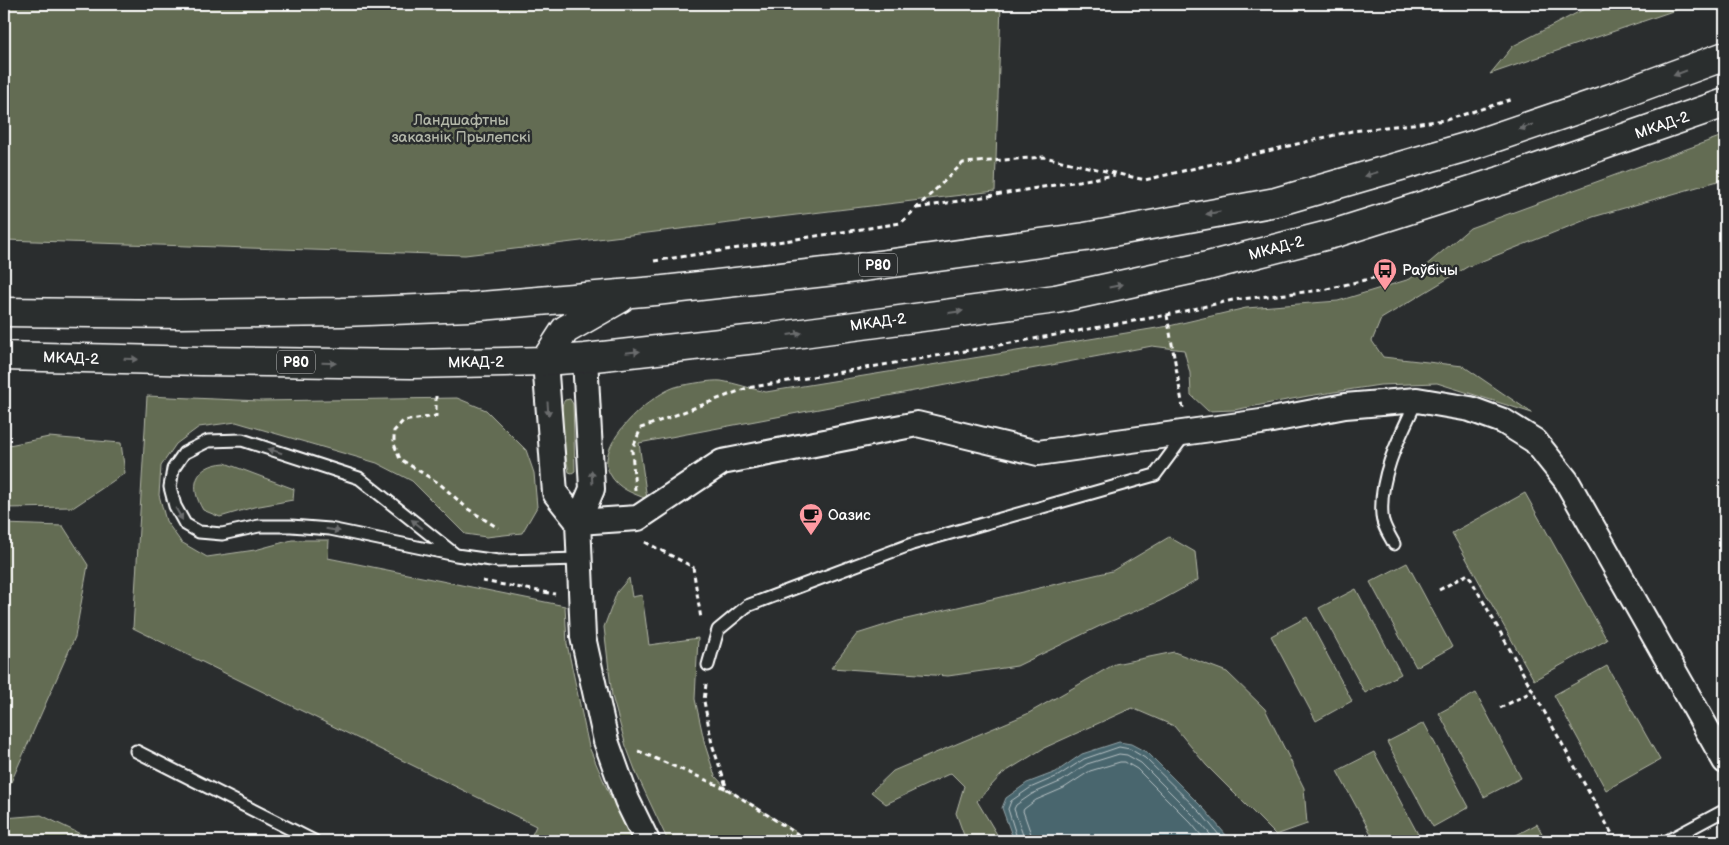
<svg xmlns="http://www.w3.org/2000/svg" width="1729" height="845" viewBox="0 0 1729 845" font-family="'Balsamiq Sans',sans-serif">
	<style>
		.green { fill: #646c52; stroke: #b2b6a8 }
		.water { fill: #4a666e; stroke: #92a3a8 }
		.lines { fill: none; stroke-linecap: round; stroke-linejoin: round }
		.shore { stroke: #b7c2c5; stroke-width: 1 }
		.service-casing { stroke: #fff; stroke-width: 15 }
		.minor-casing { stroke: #fff; stroke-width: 28 }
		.trunk-casing { stroke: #fff; stroke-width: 31 }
		.path { stroke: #fff; stroke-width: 3; stroke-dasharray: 5 4; stroke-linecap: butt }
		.service { stroke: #2a2d2e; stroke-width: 11 }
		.minor { stroke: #2a2d2e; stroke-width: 24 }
		.trunk { stroke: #2a2d2e; stroke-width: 28 }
		.oneway { fill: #6a6c6d }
		.labels { text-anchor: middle; stroke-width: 5; stroke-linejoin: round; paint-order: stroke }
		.shield { fill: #2a2d2e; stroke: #bfc0c0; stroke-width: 1 }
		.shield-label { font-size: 14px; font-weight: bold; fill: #fff }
		.park-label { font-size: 15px; fill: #b2b6a8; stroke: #2a2d2e }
		.street-label { font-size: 15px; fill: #fff; stroke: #2a2d2e }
		.poi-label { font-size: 15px; fill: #fff; stroke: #2a2d2e; text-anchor: start }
	</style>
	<rect width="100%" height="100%" fill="#2a2d2e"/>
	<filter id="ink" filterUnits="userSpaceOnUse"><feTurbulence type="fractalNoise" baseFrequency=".02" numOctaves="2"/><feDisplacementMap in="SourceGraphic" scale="10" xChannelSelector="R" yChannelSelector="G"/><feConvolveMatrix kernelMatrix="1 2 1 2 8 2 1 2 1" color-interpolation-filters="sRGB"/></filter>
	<g filter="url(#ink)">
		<path class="green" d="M4,4h997l-6,187 -530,64 -461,-15z
			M1594,4h99l-203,70 23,-28z
			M1725,135v44l-132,38 -126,50 -86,52 -9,22 11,16 80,9 69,47 -95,-30 -57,2 -72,11 -74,14 -26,1 -17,-16 -1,-22 -6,-23 -32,-4 -513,97 8,56c-15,-6 -29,-10 -37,-25 -18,-29 44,-83 69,-88 11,-2 32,-6 42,-5 15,2 30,8 45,11l403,-66 77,-18 92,-7 72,-22 60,-51z
			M147,396l113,5 197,-3 29,12 40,40 8,23 3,34 -15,26 -36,4 -21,-3 -53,-53 -35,-18 -141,-41 -37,5 -23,17 -15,22 -2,29 7,26 15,21 26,15 48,-7 37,-10h37l-1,18 237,48 2,38 22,103 22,51 26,43h-108l7,-15 -403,-198z
			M570,399l3,5 2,67 -3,2 -3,-1c-3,-15 -14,-61 -4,-72z
			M49,437l72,6 4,30 -51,34 -70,1v-62z
			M225,463l69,26 -1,11 -39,7 -34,10 -17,-7c-14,-23 -9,-45 22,-47z
			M1525,493l82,147 -73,40 -82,-147z
			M4,524l59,2 25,39 -13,72 -71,161z
			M1169,537l26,15 3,28 -38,21 -58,24 -85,41 -69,10 -117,-8 26,-34 41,-13 214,-50z
			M1407,563l45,84 -36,20 -46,-85z
			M629,578l3,19 10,-2 7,50 49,-7 -3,61 10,46 10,31 12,13 71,44 8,8h-138l-31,-66 -11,-29 -14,-50 -8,-69 13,-35z
			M1356,589l45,85 -36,19 -46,-85z
			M1307,617l45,84 -36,20 -45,-85z
			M1174,652l53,20 38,37 39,79 3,36 -31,11 -70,-70 -32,-39 -42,-18 -88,40 -42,26 -25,27 24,40h-35l-10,-28 8,-27 -13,-13 -65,31 -15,-12 22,-21 134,-57 88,-50z
			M1607,666l53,94 -54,30 -52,-95z
			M1476,693l45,85 -37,19 -45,-84z
			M1424,723l45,84 -36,20 -46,-85z
			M1374,752l45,84 -9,5h-35l-38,-70z
			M41,815l54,26h-91v-23z
			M1537,824l9,17h-41z"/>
		<path class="water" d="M1119,742l12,2 17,9 57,57 26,31h-217l-12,-33 4,-10 21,-15 29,-11 26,-18z"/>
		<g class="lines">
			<path class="shore" d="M1018,841l-10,-32 3,-8 19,-13 28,-12 26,-17 35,-12 11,2 15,9 56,55 23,28
				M1025,841l-11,-32 2,-4 16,-11 30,-13 25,-17 32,-10 8,1 14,8 55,55 20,23
				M1032,841l-1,-7 -8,-23 1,-2 12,-9 28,-12 26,-17 30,-9h5l12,7 54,54 15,18"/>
			<g class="service-casing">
				<path id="service" d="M1394,544c-4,-8 -12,-19 -12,-29 -3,-40 18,-79 35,-115
					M456,555l-97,-77 -117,-38 -34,1 -24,12 -11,16 -3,18 5,19 10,18 14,8 23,2 37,-8h32l39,3 126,26 42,6 82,-2
					M708,665l10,-35 29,-24 165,-62 243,-69 31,-42
					M136,751l178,90
					M1667,841l58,-31"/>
			</g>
			<g class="minor-casing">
				<path id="minor" d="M585,358l7,131 -14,33 5,115 23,104 21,59 20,41
					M545,361l10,132 23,29
					M578,522l60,-4 84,-56 195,-38 121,29 223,-31 84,-16 72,-6 53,9 33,12 32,20 31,39 159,281"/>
			</g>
			<g class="trunk-casing">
				<path id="trunk" d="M4,312l175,2 163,-2 127,-5 186,-16 179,-20 251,-34 191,-35 197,-57 138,-47 114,-42
					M4,356l197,5 210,3 134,-3 40,-3 180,-20 291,-39 152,-33 128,-33 164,-52 225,-78
					M545,361l20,-31 56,-32"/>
			</g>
			<path class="path" d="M917,208l198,-33
				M654,261l247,-38 62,-60 81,-6 101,23 207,-49 94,-11 67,-21
				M1167,315l16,93
				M436,396v20l-33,5 -9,10v13l6,15 40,25 28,25 30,19
				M635,490l-3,-40 9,-22 106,-40 236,-40 184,-33 66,-15 90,-10 71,-17
				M645,542l48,25 8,52
				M482,581l73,13
				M1439,590l29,-16 148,267
				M706,684l-2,17 8,43 15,45 81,52
				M1500,708l33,-17
				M638,751l89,38"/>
			<use href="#service" class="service"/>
			<use href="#minor" class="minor"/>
			<use href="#trunk" class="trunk"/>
		</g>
		<defs><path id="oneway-solid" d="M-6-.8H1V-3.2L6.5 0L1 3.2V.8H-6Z" transform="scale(1.25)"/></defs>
		<g class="oneway">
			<use href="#oneway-solid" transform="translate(1680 73) rotate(159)"/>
			<use href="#oneway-solid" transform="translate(1526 127) rotate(161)"/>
			<use href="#oneway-solid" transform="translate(1371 174) rotate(164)"/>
			<use href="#oneway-solid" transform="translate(1213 213) rotate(169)"/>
			<use href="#oneway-solid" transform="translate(1116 286) rotate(-12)"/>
			<use href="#oneway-solid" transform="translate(956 312) rotate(-8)"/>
			<use href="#oneway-solid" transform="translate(795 334) rotate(-8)"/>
			<use href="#oneway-solid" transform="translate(633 352) rotate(-6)"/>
			<use href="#oneway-solid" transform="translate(131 359) rotate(2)"/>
			<use href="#oneway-solid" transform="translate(329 363) rotate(1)"/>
			<use href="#oneway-solid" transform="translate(548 409) rotate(86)"/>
			<use href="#oneway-solid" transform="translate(275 451) rotate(-162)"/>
			<use href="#oneway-solid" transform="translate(592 477) rotate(-93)"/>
			<use href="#oneway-solid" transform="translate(179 514) rotate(61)"/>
			<use href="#oneway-solid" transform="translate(417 524) rotate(-142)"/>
			<use href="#oneway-solid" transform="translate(333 530) rotate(9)"/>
		</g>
	</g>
	<defs>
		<g id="bus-pin" transform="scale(1.25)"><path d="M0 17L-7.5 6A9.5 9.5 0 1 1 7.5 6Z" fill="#ff9aa2" stroke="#2a2d2e"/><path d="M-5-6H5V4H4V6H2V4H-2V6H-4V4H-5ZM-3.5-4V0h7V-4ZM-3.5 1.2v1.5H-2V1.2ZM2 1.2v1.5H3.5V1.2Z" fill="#111"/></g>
		<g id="cafe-pin" transform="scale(1.25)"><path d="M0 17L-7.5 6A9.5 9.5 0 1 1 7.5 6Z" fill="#ff9aa2" stroke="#2a2d2e"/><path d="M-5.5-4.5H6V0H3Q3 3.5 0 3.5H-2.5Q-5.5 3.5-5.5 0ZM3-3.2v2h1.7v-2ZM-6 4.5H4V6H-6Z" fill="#111"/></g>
	</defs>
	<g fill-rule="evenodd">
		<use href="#bus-pin" x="1385" y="270"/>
		<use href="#cafe-pin" x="811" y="515"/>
	</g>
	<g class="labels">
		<g class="shield">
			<rect x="859" y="253.5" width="38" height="23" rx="4"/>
			<rect x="277" y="350.5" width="38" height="23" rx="4"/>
		</g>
		<g class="shield-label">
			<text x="878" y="270">Р80</text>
			<text x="296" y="367">Р80</text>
		</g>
		<g class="park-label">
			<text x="461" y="125">Ландшафтны<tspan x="461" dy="17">заказнік Прылепскі</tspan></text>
		</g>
		<g class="street-label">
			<text transform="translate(1662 125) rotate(-19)" y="5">МКАД-2</text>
			<text transform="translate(1276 248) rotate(-15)" y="5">МКАД-2</text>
			<text transform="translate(878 322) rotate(-8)" y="5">МКАД-2</text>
			<text transform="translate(71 358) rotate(2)" y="5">МКАД-2</text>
			<text transform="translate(476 362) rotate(-1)" y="5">МКАД-2</text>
		</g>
		<g class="poi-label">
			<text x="1402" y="275">Раўбічы</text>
			<text x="828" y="520">Оазис</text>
		</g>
	</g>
	<rect width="1729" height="845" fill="none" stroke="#2a2d2e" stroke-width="20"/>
	<rect x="10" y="10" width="1709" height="825" fill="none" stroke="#fff" stroke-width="2" filter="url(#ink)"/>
</svg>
